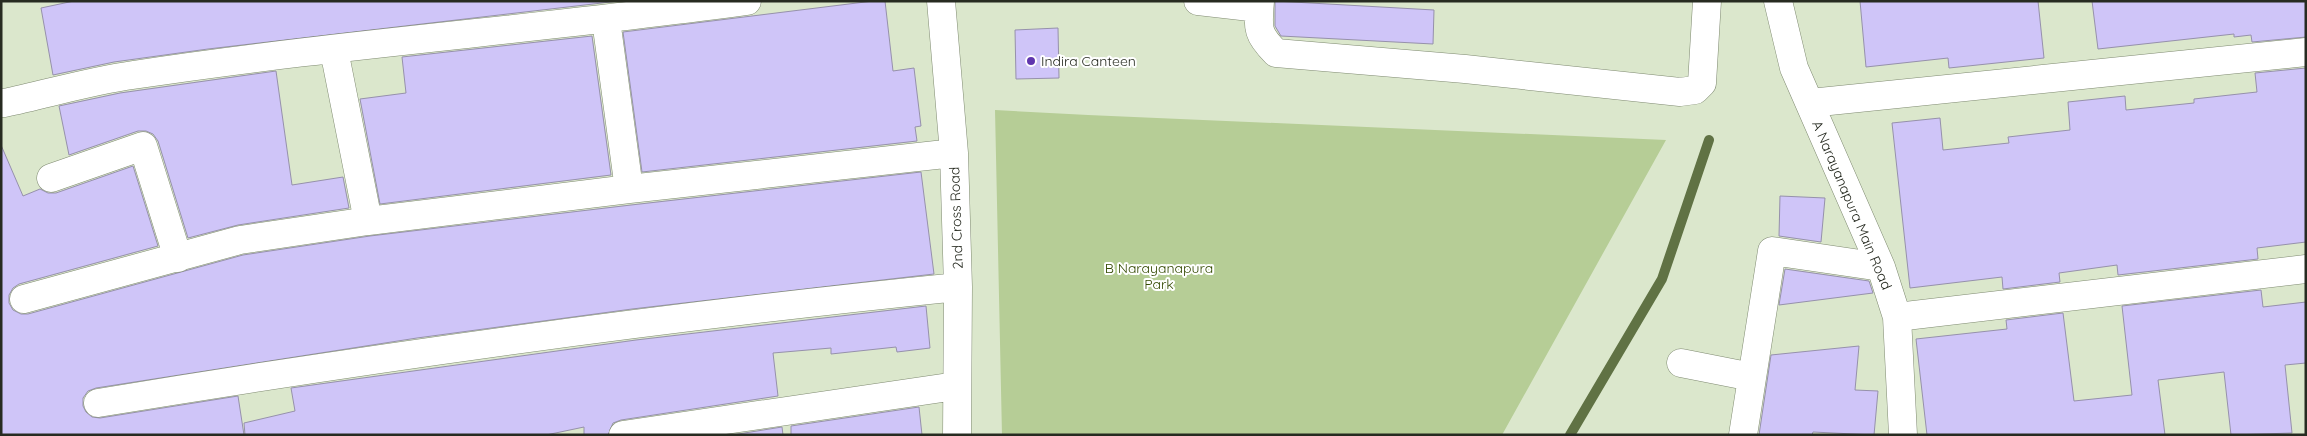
<svg xmlns="http://www.w3.org/2000/svg" width="2307" height="436" viewBox="0 0 2307 436" font-family="Quicksand,sans-serif">
	<style>
		.green { fill: #b6cd96 }
		.lines { fill: none; stroke-linecap: round; stroke-linejoin: round }
		.stream { stroke: #607244; stroke-width: 10 }
		.building { fill: #cfc5f8; stroke: #9691ab }
		.minor-casing { stroke: #7f8a71; stroke-width: 29 }
		.minor { stroke: #fff; stroke-width: 28 }
		.poi-dot { fill: #6036ae; stroke: #fff; stroke-width: 2 }
		.labels { text-anchor: middle; stroke-width: 4; stroke-linejoin: round; paint-order: stroke }
		.poi-label { font-size: 14px; fill: #272b21; stroke: #fff; text-anchor: start }
		.street-label { font-size: 14px; fill: #272b21; stroke: #fff }
		.park-label { font-size: 14px; fill: #334900; stroke: #fff }
	</style>
	<rect width="100%" height="100%" fill="#dbe7cc"/>
	<path class="green" d="M995,110l93,5 578,25 -164,295h-500z"/>
	<g class="lines">
		<path class="stream" d="M1570,435l92,-156 47,-139"/>
	</g>
	<path class="building" d="M74,1h545l-411,48 -94,13 -61,13 -12,-67z
		M873,1h12l8,70 21,-3 7,58 -6,1 2,14 -275,31 -19,-140z
		M1275,1l159,9 -1,34 -152,-8 -6,-10z
		M1860,1h178l6,57 -95,10 -1,-10 -82,9z
		M2092,1h214v36l-54,5 -1,-7 -17,2v-3l-136,15z
		M1058,28l1,50 -43,1 -1,-49z
		M592,36l19,139 -231,29 -20,-105 46,-6 -4,-36z
		M2306,68v174l-49,6 1,11 -140,16 -1,-10 -58,8 1,9 -57,7 -1,-12 -92,11 -18,-165 48,-5 3,32 66,-7 -1,-6 62,-7 -2,-28 57,-6 1,14 68,-7v-4l63,-7 -2,-19z
		M276,71l16,114 51,-8 6,31 -111,17 -50,13 -30,-97 -5,-7 -7,-3h-8l-69,24 -10,-49 61,-13z
		M1,145l22,51 17,-7 8,4h8l77,-27 25,80 -139,38 -6,4 -4,7v8l4,7 8,4h7l215,-59 127,-19 261,-31 290,-33 13,102 -302,35 -215,29 -321,50 -8,3 -5,7v8l3,6 6,5 8,1 138,-22 6,39h-243z
		M1780,196l45,2 -4,44 -42,-6z
		M1785,269l84,12 4,12 -94,12z
		M2261,290l2,17 43,-5v61l-21,2 7,68 -61,2 -7,-63 -66,8 7,55h-238l-11,-96 91,-10 -1,-9 57,-7 11,88 58,-6 -10,-89z
		M926,306l4,42 -33,4 -1,-5 -65,7v-6l-58,5 5,43 -157,24 -8,3 -5,12h-24v-8l-38,8h-301l-1,-12 51,-12 -4,-23 345,-48z
		M1859,346l-4,44 23,1 -4,44 -61,-3 -1,3h-53l12,-80z
		M919,407l3,28h-131v-9z
		M782,427l1,8h-51z"/>
	<g class="lines">
		<g class="minor-casing">
			<path id="minor" d="M941,1l13,152 4,134 -1,148
				M1198,1l61,7
				M1260,1c-2,27 -4,32 16,52l189,16 215,23 15,-2 7,-7 5,-82
				M1778,1l16,67 87,199 16,50 6,118
				M606,20l23,169
				M334,50l34,171
				M4,103c43,-9 86,-22 129,-28 204,-31 410,-46 614,-74
				M1810,103l496,-51
				M51,178l92,-32 35,112
				M24,299l216,-59 128,-19 261,-32 325,-36
				M1897,317l409,-48
				M1681,363l71,14
				M98,403c285,-47 572,-87 860,-116
				M623,435l333,-49
				M1743,435l29,-184 109,16"/>
		</g>
		<use href="#minor" class="minor"/>
	</g>
	<circle class="poi-dot" cx="1031" cy="61" r="5"/>
	<g class="labels">
		<g class="poi-label">
			<text x="1041" y="66">Indira Canteen</text>
		</g>
		<g class="street-label">
			<text transform="translate(1852 205) rotate(67)" y="5">A Narayanapura Main Road</text>
			<text transform="translate(956 218) rotate(-92)" y="5">2nd Cross Road</text>
		</g>
		<g class="park-label">
			<text x="1159" y="273">B Narayanapura<tspan x="1159" dy="16">Park</tspan></text>
		</g>
	</g>
	<rect width="2307" height="436" fill="none" stroke="#272b21" stroke-width="5"/>
</svg>
